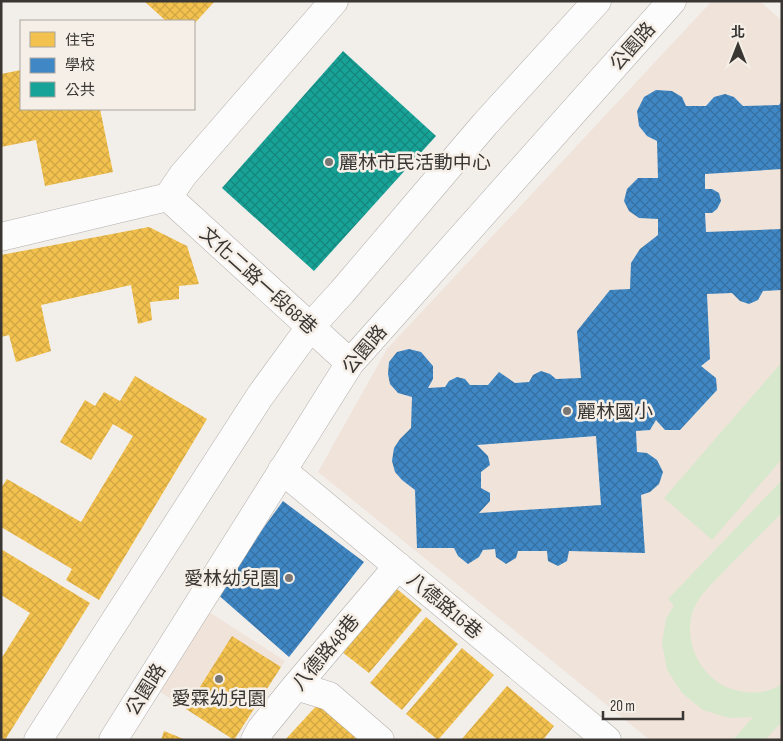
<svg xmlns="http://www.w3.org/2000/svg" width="783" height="741" viewBox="0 0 783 741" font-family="'Sofia Sans Condensed','Noto Sans TC',sans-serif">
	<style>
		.education { fill: #f0e3da }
		.grass { fill: #d8e8cd }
		.homes { fill: url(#homes-cross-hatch) }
		.schools { fill: url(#schools-cross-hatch); fill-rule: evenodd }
		.public { fill: url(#public-cross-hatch) }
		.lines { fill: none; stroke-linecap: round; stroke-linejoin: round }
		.minor-casing { stroke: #b3b0ac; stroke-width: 29 }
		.minor { stroke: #fdfcfc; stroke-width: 28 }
		.poi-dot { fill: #7a7673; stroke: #f5efe7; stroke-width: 2 }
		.labels { text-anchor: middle; stroke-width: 5; stroke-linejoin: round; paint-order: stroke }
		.street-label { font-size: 19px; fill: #393633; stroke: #f5efe7 }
		.poi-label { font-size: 19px; fill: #393633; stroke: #f5efe7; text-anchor: start }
	</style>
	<defs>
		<pattern id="homes-cross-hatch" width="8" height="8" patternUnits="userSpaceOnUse" patternTransform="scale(1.25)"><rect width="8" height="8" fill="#f2c14e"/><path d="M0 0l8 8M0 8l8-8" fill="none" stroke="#d0a645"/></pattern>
		<pattern id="schools-cross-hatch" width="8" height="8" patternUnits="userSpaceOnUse" patternTransform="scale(1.25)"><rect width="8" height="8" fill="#3f88c5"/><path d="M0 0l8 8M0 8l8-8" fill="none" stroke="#3670a1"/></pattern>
		<pattern id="public-cross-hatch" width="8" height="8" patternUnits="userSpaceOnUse" patternTransform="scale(1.25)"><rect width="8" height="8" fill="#17a398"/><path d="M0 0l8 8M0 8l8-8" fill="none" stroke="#16867d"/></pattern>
	</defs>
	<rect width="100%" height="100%" fill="#f2eeea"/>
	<path class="education" d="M712,1h48l22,20v719h-132l-332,-268 69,-123z
		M209,612l76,49 -51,79 -77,-50z"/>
	<path class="grass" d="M782,362v97l-70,81 -48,-42z
		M782,480v33c-18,18 -36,36 -54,54 -11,12 -27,25 -34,41 -6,15 -5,33 2,48 6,13 15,23 28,30 18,8 40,10 58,-2v38l-17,18h-32l20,-23 -24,1 -26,-8 -21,-17 -15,-23 -5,-27 4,-24 8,-14 -6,-6z"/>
	<path class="homes" d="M144,1h71l-21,23v-3h-28z
		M21,70v39h79l13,63 -68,14 -9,-46 -35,7v-73z
		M149,227l38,19 12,38 -20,2v13l-29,3 2,18 -14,4 -7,-39 -90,20 10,46 -35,11 -7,-27 -8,2v-82z
		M135,376l72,43 -108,181 -33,-20 6,-11 -71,-42v-39l6,-9 74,43 52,-86 -20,-12 -22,36 -31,-18 25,-42 10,6 9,-14 16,9z
		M1,549l89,54 -85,137h-4v-81l29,-46 -29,-18z
		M391,584l31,26 -53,63 -32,-25z
		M426,617l32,27 -56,66 -32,-27z
		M232,636l49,31 -47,73 -48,-31z
		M462,648l32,27 -56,65 -32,-26z
		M507,686l47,40 -11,14h-82z
		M319,703l41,37h-75z
		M164,731l22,9h-25z"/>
	<path class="schools" d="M656,90l16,1 10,6 4,9h20l8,-9 11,-3 9,3 9,9 36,-1 3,-4v68l-77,5v15h7l7,4 2,8 -4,8 -5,4h-7l1,19 76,-3v61l-19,1 -5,9 -9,4 -9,-3 -8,-8 -25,1 3,65 -9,7 15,12 1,12 -37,40h-15l-9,-10 -6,10 -14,1 1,21 10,1 10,7 6,12 -4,12 -9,8 -9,3 4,58 -76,-2 -2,10 -9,5 -10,-5 -1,-10h-29l-2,7 -10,6 -10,-7 -1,-8 -12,1 -4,7 -11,7 -10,-8 -4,-8h-37l-2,-58 -13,-10 -7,-8 -3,-11 2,-13 6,-9 11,-11 1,-31 -14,-4 -8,-9 -2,-10 1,-12 8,-10 12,-3 12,3 12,14v13l-5,9 17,-1 4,-6 8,-4 8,2 5,6h18l11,-13 16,11 14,-1 4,-7 8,-4 9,3 6,5 25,-1 -4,-47 33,-41 20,-1 1,-26 9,-14 18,-14v-16l-19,-1 -10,-7 -5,-10 3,-12 11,-11h20l-1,-37 -10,-5 -8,-10 -2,-15 7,-14zM596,436l5,69 -122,8 11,-12v-8l-9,-5v-16l9,-7 -2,-9 -11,-11z
		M283,501l81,61 -75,95 -73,-64z"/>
	<path class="public" d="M343,51l93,85 -122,135 -92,-83z"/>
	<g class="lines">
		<g class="minor-casing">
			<path id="minor" d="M334,1l-151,174 -15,22 182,166
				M1,237l167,-40
				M282,470l325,270
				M296,686l33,10 51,44
				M38,740l222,-344 51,-70 31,-34 143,-168 112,-123
				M113,740l237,-377 322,-362
				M255,740l6,-11 35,-43 102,-120"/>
		</g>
		<use href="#minor" class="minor"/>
	</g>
	<g class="poi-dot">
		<circle cx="329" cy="162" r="5"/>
		<circle cx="567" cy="411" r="5"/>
		<circle cx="289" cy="578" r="5"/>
		<circle cx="219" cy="679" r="5"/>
	</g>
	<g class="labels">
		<g class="street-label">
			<text transform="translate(632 46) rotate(-48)" y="7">公園路</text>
			<text transform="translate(259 280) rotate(42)" y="7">文化二路一段68巷</text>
			<text transform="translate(364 349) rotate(-50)" y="7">公園路</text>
			<text transform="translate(445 605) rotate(40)" y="7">八德路16巷</text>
			<text transform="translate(325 652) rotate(-50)" y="7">八德路48巷</text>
			<text transform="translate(145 689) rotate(-58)" y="7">公園路</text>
		</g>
		<g class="poi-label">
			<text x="339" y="169">麗林市民活動中心</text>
			<text x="577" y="418">麗林國小</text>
			<text x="279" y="585" text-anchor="end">愛林幼兒園</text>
			<text x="219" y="705" text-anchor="middle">愛霖幼兒園</text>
		</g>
	</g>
	<rect width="783" height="741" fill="none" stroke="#393633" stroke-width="5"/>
	<rect x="20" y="20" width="175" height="90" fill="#f5efe7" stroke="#aaa59f"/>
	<rect x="30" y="32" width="25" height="15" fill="#f2c14e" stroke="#aaa59f"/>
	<text x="65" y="45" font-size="15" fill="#393633">住宅</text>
	<rect x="30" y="58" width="25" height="15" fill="#3f88c5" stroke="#aaa59f"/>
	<text x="65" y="70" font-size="15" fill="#393633">學校</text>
	<rect x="30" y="82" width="25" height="15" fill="#17a398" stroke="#aaa59f"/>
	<text x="65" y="95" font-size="15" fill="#393633">公共</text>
	<g transform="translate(738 45)" stroke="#f5efe7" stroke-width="4" paint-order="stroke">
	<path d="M0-4L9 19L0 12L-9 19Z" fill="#393633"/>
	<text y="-8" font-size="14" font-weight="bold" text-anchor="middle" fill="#393633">北</text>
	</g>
	<path d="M603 711v8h80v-8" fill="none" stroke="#393633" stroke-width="2.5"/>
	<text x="610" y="711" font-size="15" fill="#393633" stroke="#f5efe7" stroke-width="4" paint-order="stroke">20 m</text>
</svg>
